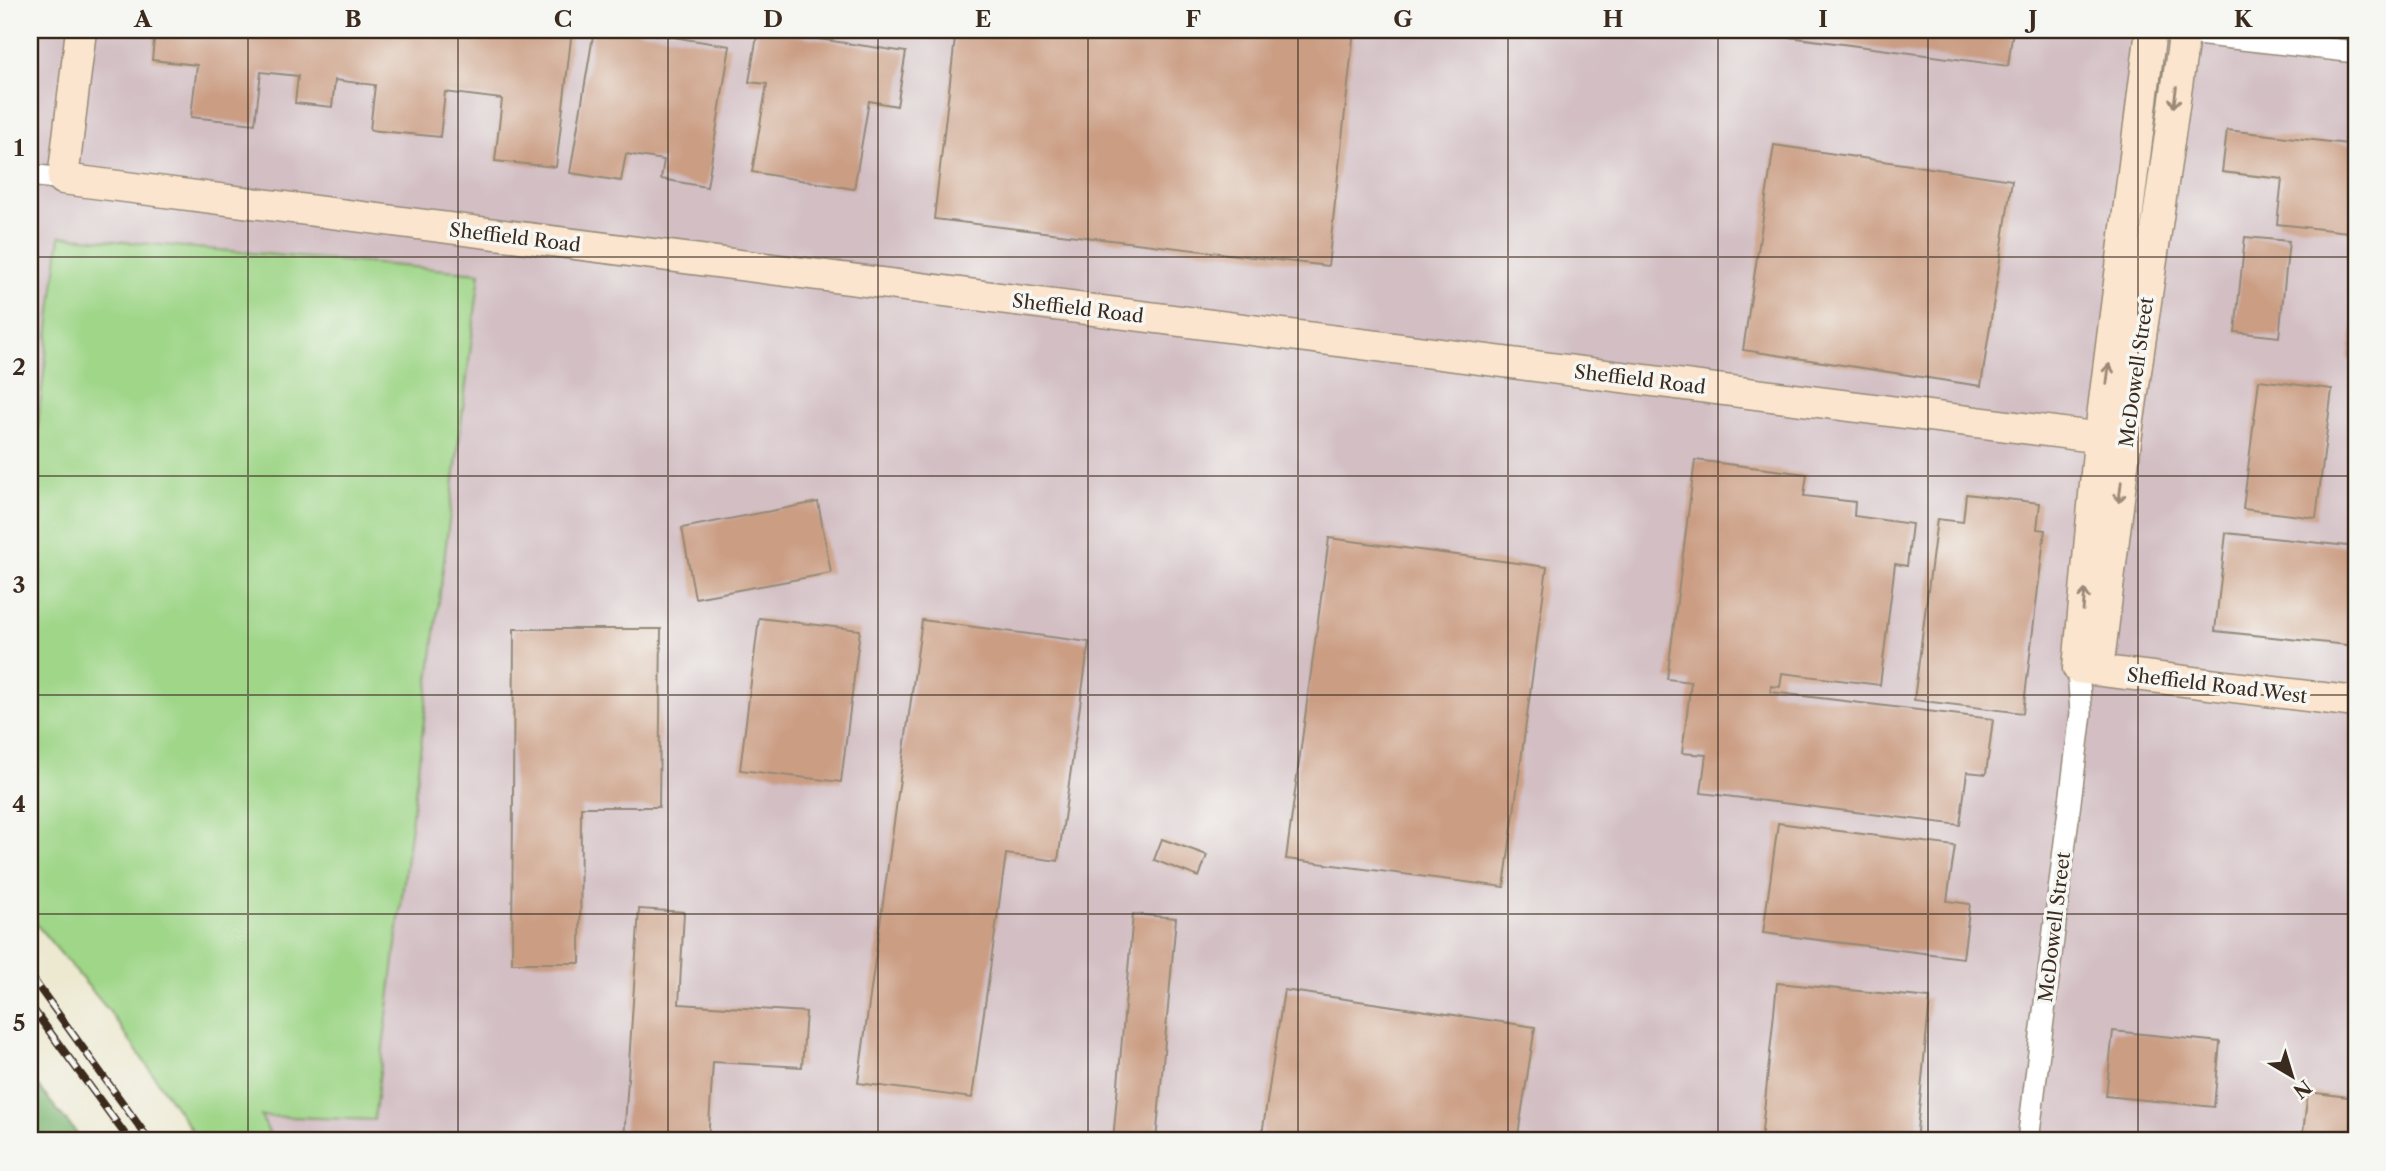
<svg xmlns="http://www.w3.org/2000/svg" width="2386" height="1171" viewBox="0 0 2386 1171" font-family="'Libre Caslon Text',serif">
	<style>
		.industrial { fill: #d2bec3 }
		.green { fill: #9fd688; stroke: #6d8053; stroke-width: 2 }
		.forest { fill: #7fb774; stroke: #5d7049; stroke-width: 2 }
		.building { fill: #cb9d83 }
		.lines { fill: none; stroke-linecap: round; stroke-linejoin: round }
		.street-casing { stroke: #948a78; stroke-width: 24 }
		.secondary-casing { stroke: #948a78; stroke-width: 33 }
		.street { stroke: #fff; stroke-width: 21 }
		.secondary { stroke: #fbe5cf; stroke-width: 30 }
		.rail-casing { stroke: #3b2a1e; stroke-width: 8 }
		.rail { stroke: #f6f6f2; stroke-width: 5; stroke-dasharray: 16; stroke-linecap: butt }
		.oneway { stroke: #9b8876 }
		.grid { fill: none; stroke: #3b2a1e; stroke-width: 2; stroke-opacity: 0.55 }
		.labels { text-anchor: middle; stroke-width: 7; stroke-linejoin: round; paint-order: stroke }
		.street-label { font-size: 19px; fill: #3b2a1e; stroke: #f6f6f2 }
		.neatline { fill: none; stroke: #3b2a1e; stroke-width: 2.5 }
		.grid-label { font-size: 23px; text-anchor: middle; font-weight: bold; fill: #3b2a1e }
	</style>
	<rect width="100%" height="100%" fill="#f6f6f2"/>
	<filter id="ink" filterUnits="userSpaceOnUse"><feTurbulence type="fractalNoise" baseFrequency=".0143" numOctaves="2"/><feDisplacementMap in="SourceGraphic" scale="14" xChannelSelector="R" yChannelSelector="G"/><feConvolveMatrix kernelMatrix="1 2 1 2 8 2 1 2 1" color-interpolation-filters="sRGB"/></filter>
	<filter id="wash" filterUnits="userSpaceOnUse"><feTurbulence type="fractalNoise" baseFrequency=".00686" numOctaves="4" result="noise"/><feDisplacementMap in="SourceGraphic" scale="28" xChannelSelector="R" yChannelSelector="G"/><feGaussianBlur stdDeviation="1.57" result="paint"/><feColorMatrix in="noise" values="0 0 0 0 0 0 0 0 0 0 0 0 0 0 0 0 0 1.4 0 .05"/><feComposite in="paint" operator="in"/></filter>
	<g filter="url(#wash)">
		<rect width="100%" height="100%" fill="#ede9d1"/>
		<path class="industrial" d="M30,30h2326v1111h-2082l-14,-25 114,4 -314,-884 -30,256z"/>
		<path class="green" d="M60,236l420,37 -106,847 -113,-4 12,25h-74l-89,-129 -80,-95v-425z"/>
		<path class="forest" d="M30,1077l53,64h-53z"/>
		<g id="blocks">
			<path class="building" d="M155,30h417l-16,137 -61,-6 7,-62 -57,-7 -5,45 -70,-7 5,-45 -40,-5 -3,27 -37,-4 3,-27 -37,-4 -6,52 -64,-7 6,-52 -45,-5z
				M594,30h34l102,16 -23,141 -46,-8 3,-19 -38,-6 -5,27 -51,-8z
				M758,30l148,22 -9,54 -28,-5 -15,88 -102,-17 15,-88 -18,-2z
				M956,30h398l-26,236 -394,-47z
				M1737,30h276l-5,36z
				M2227,130l129,15v88l-79,-9 5,-45 -60,-7z
				M1774,145l238,35 -31,206 -238,-36z
				M2245,237l44,4 -10,96 -44,-5z
				M2355,317h1v43l-8,-1z
				M2259,380l73,9 -16,129 -73,-9z
				M1695,460l112,14 -3,22 51,6 -1,14 58,8 -5,42 -12,-2 -15,121 -98,-12 -2,14 -9,-1v6l222,27 -7,55 -19,-2 -7,53 -259,-32 5,-38 -24,-2 9,-71 -24,-3z
				M1966,494l74,9 -3,26 8,1 -22,183 -109,-13 23,-181 26,3z
				M818,502l13,71 -136,25 -13,-70z
				M2226,533l130,14v99l-141,-15z
				M1329,538l218,29 -43,320 -218,-28z
				M759,618l101,12 -19,152 -101,-12z
				M922,620l167,22 -31,219 -52,-7 -34,244 -114,-15z
				M514,629h147l-2,178h-78l-1,156h-68z
				M1778,823l177,23 -8,55 23,3 -7,54 -200,-25z
				M1162,839l45,16 -8,22 -45,-17z
				M639,909l45,3 -5,92 127,8 -4,55 -89,-5 -5,79h-84z
				M1133,914l43,4 -20,223h-43z
				M1777,983l153,15 -14,143h-155z
				M1284,990l251,37 -18,114h-256z
				M2113,1031l107,11 -6,65 -108,-11z
				M2308,1092l48,6v43h-54z"/>
		</g>
	</g>
	<g filter="url(#ink)">
		<use href="#blocks" fill-opacity="0" stroke="#948a78" stroke-width="2"/>
		<g class="lines">
			<g class="street-casing">
				<path id="street" d="M2161,30l195,22
					M30,175l33,4
					M2028,1141l53,-428 -3,-45"/>
			</g>
			<g class="secondary-casing">
				<path id="secondary" d="M81,30l-18,149 2063,262
					M2151,30l-52,411 -21,227 278,34
					M2098,670l28,-229 59,-411"/>
			</g>
			<use href="#street" class="street"/>
			<use href="#secondary" class="secondary"/>
			<g class="rail-casing">
				<path id="rail" d="M30,975l120,166
					M30,1005l100,136"/>
			</g>
			<use href="#rail" class="rail"/>
		</g>
		<defs><path id="oneway-shaft" d="M-6 0H5M1.5-3L5.5 0L1.5 3" fill="none" stroke-width="1.6" stroke-linecap="round" stroke-linejoin="round" transform="scale(1.75)"/></defs>
		<g class="oneway">
			<use href="#oneway-shaft" transform="translate(2175 97) rotate(98)"/>
			<use href="#oneway-shaft" transform="translate(2108 374) rotate(-83)"/>
			<use href="#oneway-shaft" transform="translate(2120 492) rotate(97)"/>
			<use href="#oneway-shaft" transform="translate(2084 600) rotate(-85)"/>
		</g>
	</g>
	<path class="grid" d="M248,30v1111M458,30v1111M668,30v1111M878,30v1111M1088,30v1111M1298,30v1111M1508,30v1111M1718,30v1111M1928,30v1111M2138,30v1111M30,257h2326M30,476h2326M30,695h2326M30,914h2326"/>
	<g class="labels">
		<g class="street-label">
			<text transform="translate(515 237) rotate(7)" y="7">Sheffield Road</text>
			<text transform="translate(1078 308) rotate(7)" y="7">Sheffield Road</text>
			<text transform="translate(2136 372) rotate(-82)" y="7">McDowell Street</text>
			<text transform="translate(1640 379) rotate(7)" y="7">Sheffield Road</text>
			<text transform="translate(2217 685) rotate(7)" y="7">Sheffield Road West</text>
			<text transform="translate(2054 927) rotate(-83)" y="7">McDowell Street</text>
		</g>
	</g>
	<rect width="2386" height="1171" fill="none" stroke="#f6f6f2" stroke-width="77"/>
	<g transform="translate(2292 1076) rotate(142)" stroke="#f6f6f2" stroke-width="5" paint-order="stroke">
	<path d="M0-5L12 26L0 18L-12 26Z" fill="#3b2a1e"/>
	<text y="-10" font-size="19" font-weight="bold" text-anchor="middle" fill="#3b2a1e">N</text>
	</g>
	<rect x="38" y="38" width="2310" height="1094" class="neatline"/>
	<g class="grid-label">
		<text x="143" y="27">A</text>
		<text x="353" y="27">B</text>
		<text x="563" y="27">C</text>
		<text x="773" y="27">D</text>
		<text x="983" y="27">E</text>
		<text x="1193" y="27">F</text>
		<text x="1403" y="27">G</text>
		<text x="1613" y="27">H</text>
		<text x="1823" y="27">I</text>
		<text x="2033" y="27">J</text>
		<text x="2243" y="27">K</text>
		<text x="19" y="156">1</text>
		<text x="19" y="375">2</text>
		<text x="19" y="593">3</text>
		<text x="19" y="812">4</text>
		<text x="19" y="1031">5</text>
	</g>
</svg>
